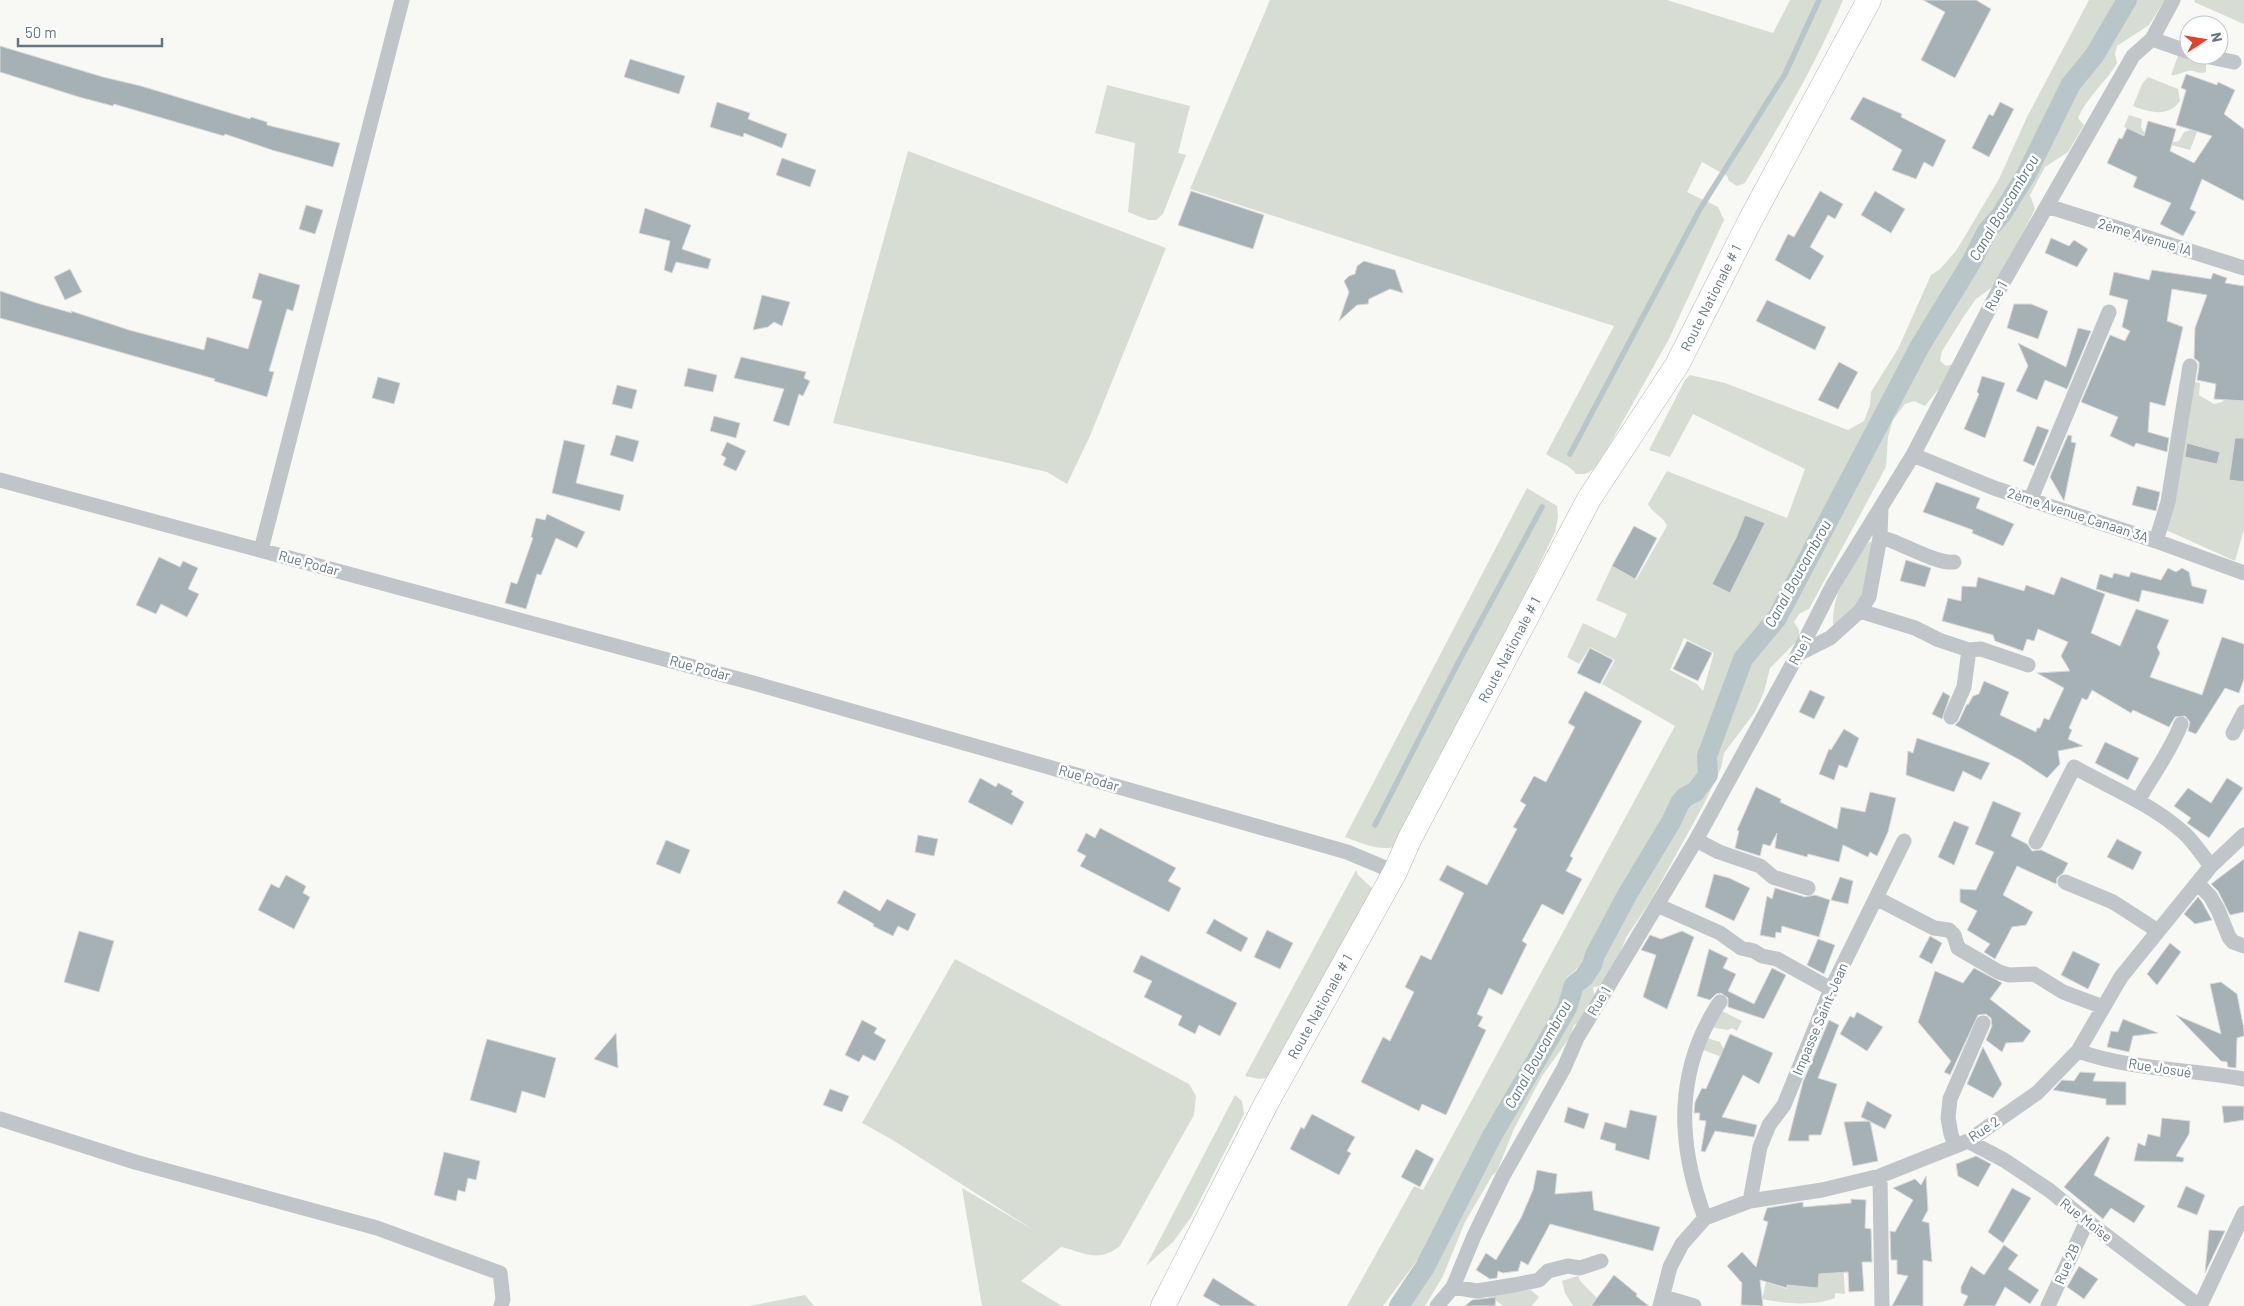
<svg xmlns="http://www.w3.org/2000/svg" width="2244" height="1306" viewBox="0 0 2244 1306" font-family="Barlow,sans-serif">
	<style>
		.green { fill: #d8ddd4; fill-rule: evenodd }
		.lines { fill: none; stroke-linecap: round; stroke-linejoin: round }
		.stream { stroke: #b8c6c9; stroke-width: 5.5 }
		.canal { stroke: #b8c6c9; stroke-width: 20 }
		.building { fill: #a6b1b5; stroke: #dad9d8 }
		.primary-casing { stroke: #b3b9bc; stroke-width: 25 }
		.minor { stroke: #bfc5c8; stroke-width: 15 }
		.primary { stroke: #fff; stroke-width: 24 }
		.labels { text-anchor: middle; stroke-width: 5; stroke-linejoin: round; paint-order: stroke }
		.street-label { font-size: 14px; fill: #637780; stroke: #fff }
		.water-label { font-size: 15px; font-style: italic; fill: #5e767b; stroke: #fff }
	</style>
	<rect width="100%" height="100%" fill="#f8f8f5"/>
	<path class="green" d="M1270,0h397l106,33 17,-33h53c-27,64 -62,123 -98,183l-8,3 -8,-5 -2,-5 -25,-14 -15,30 31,15 6,13 -55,119 -63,112 -13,19 -8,4h-9c-7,-10 -20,-13 -30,-20l68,-128 -424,-137z
		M2089,0h35l-31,52 -24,28 -32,68 -20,36 -21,33 -13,15 -23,44 -21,30 -163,310 -36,44 -40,102c-1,25 -21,32 -33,53 -8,12 -12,25 -19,38 -12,24 -29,45 -41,69 -11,21 -20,41 -40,55l-8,35 -119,205 -19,38 -38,51h-36l67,-120 9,4 252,-464 -73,-42 13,-24 -25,-13 -11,17 -12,-7 16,-34 32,15 2,-2 10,-22 -31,-14 16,-34 24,14 31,-54c-4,-10 -14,-12 -19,-22l19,-33 120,47 18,-49 -112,-55 -23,43 -21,-7 36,-70 5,-5 35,8 123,47 16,-9 6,-16 1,-13 27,-43 33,-74 9,-6 16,-18 43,-72 28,-62zM1684,638l30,15 -11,38 -6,-7 -27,-14z
		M2135,0h30l-16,25 -32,21 -2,8 2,9c-11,19 -30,34 -39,55l6,7 -16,27 -23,15 -15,28 5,14 -34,67 -10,12 -15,11 -12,17 -22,35 -2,10 6,5 7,-2 -12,22 -16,20 -11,-5 -9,3 -12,16 -5,17 -2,30 -77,142 -10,5 -5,8 5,8v9l-29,29 -6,24 -9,20 -31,41 -3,15 -17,36 -53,96 -24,36 -8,18 -18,32 -8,1 1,8 -15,28 -5,2 -4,12 -28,39 -28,53 -17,42 -5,5 -27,46 -22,54 -18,30h-21l84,-146 8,-23 55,-92 24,-45 3,-13 19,-22 9,-24 39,-69 18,-21 24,-50 9,-5 11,-13 4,-15 -1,-11 18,-53 17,-42 36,-41 161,-304 30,-46 60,-102 48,-88z
		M2195,0h49v24l-50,-22z
		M2179,53l27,7v12c-7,3 -11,-2 -18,-1 -7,1 -10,5 -17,4z
		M2148,77l30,12 2,12c-12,17 -31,11 -47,5l9,-22z
		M1107,85l83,21 -12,47 8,2 -23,59 -7,6h-8l-20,-8 7,-69 -40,-10z
		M2129,115l13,4 -1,8 4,7 29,8 5,-1 5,-9 6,-2 7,2 -7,18 -30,-8 -36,-15z
		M908,151l258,97 -76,188 -23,48 -20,-12 -214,-49z
		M2244,377v152l-9,32 -69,-31 23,-149 11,2 -1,12 15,9 8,-2z
		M1527,488l30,18 1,11 -3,15 -76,159 -80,155c-20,6 -35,-2 -54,-9z
		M1869,542h3l-8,55 -29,28 -2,-1c0,-34 16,-57 36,-82z
		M1356,870l2,5 14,13 -90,178 -16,12 -7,1 -14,-3z
		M955,959l234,125 7,12 -2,19 -74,131c-22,17 -34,7 -59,1l-40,34 41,25h-80l-20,-118 73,43 -144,-92 -29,-16z
		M1716,1008l26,13 -5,10 -5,-3 -4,2 -19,-3z
		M1707,1038l13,4 4,8v8l-23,-9z
		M1235,1095l7,6 2,13 -52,102 -19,26 -27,24z
		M1795,1263h48l2,31 -10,-1v5c-21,8 -50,6 -73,1l4,-17 21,7z
		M1578,1276l3,6 16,16 -7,8h-17l-8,-13 -3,-12z
		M1531,1290l8,7 -7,9h-29l-13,-10 14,-4z
		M805,1295l9,11h-64z"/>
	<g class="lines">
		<path class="stream" d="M1570,454l130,-245 85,-135 34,-74
			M1375,825l83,-162 84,-156"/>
		<path class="canal" d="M1399,1306l26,-39 67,-131 75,-128 7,-23 10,-8 8,-12 3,-10 32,-60 44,-73 9,-19 5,-6 10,-5 13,-17 -1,-19 36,-97 34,-41 143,-272 52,-85 15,-30 14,-16 25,-40 45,-91 23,-28 33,-56"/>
	</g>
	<path class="building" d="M1923,0h53l15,9 -36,69 -34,-18 24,-48z
		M0,46l103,31 38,9 109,33 1,-2 16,5v3l73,18 -7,24 -61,-17 -47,-16 -1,2 -110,-32 -1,2 -34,-9 -79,-25z
		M630,59l55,17 -6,18 -55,-17z
		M2186,74l31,11 1,-3 17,8 -11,24 20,15v72l-42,-22 -12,30 6,3 -13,24 -23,-12 11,-21 -38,-16 4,-10 -30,-14 12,-25 3,1 5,-11 17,8 4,-15 28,8 -6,22 24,12 18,-27 -36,-11 10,-35 -5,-2z
		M1863,97l39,17 -1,3 45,23 -13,27 -9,-5 -8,17 -24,-9 10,-20 -52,-31z
		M717,102l33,11 -2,6 39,15 -5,14 -38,-15 -1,4 -33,-10z
		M2000,102l14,7 -25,48 -17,-9 17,-34 4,2z
		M782,158l34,12 -6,17 -34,-12z
		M1191,191l73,24 -11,34 -75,-24z
		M1820,191l23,13 -8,15 -7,-4 -18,32 14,9 -14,24 -35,-20 13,-26 6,3z
		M1875,191l30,18 -14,24 -30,-18z
		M306,205l17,5 -8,24 -16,-5z
		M645,208l46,17 -9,24 29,10 -3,10 -32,-7 -4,11 -8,-3 6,-29 -31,-8z
		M2051,238l18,8 5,-6 14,9 -11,18 -32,-14z
		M1364,261l31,9 8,23 -13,-4 -21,10 -1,5 -11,1 -18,16 10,-29 -5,-11 5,-5 6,-2 2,-8z
		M70,269l12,23 -17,8 -11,-23z
		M2152,270l59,9 2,-6 14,5 -2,5 19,3v115l-30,-2 2,-15 -19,-4 2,-13v-5l-5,-4 1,-30 12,-33 -35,-6 -5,32 16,6 -18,79 -15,-4 -2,30 21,6 -2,14 -31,-9 -2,4 -24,-11 8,-19 -37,-15 29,-67 15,6 5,-10 -8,-4 6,-27 -19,-5 5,-23 35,8z
		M259,273l41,12 -7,26 -6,-2 -18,62 5,1 -7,25 -53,-16 1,-2 -215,-61v-27l40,13 32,9 -1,-2 58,19 75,20 3,-13 41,12 14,-48 -10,-3z
		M762,295l28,7 -8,24 -8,-4 -6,5 -15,3z
		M1767,300l59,27 -11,23 -59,-29z
		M2014,304h17l17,7 -10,28 -31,-11z
		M2078,328l13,3 -24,58 -22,-9 -8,20 -21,-9 12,-25 -10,-23 48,24z
		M741,357l65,15 -2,6 6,3 -7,15 -4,-2 -10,32 -16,-5 11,-32 -50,-11z
		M1839,362l19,10 -20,37 -20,-9z
		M688,368l29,7 -4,17 -29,-6z
		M1982,376l23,7 -20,55 -21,-9 15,-35 -2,-2z
		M378,377l22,6 -6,21 -22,-6z
		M617,385l20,5 -5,19 -20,-5z
		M714,416l26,7 -4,15 -26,-7z
		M2037,426l12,4 -15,36 -11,-5z
		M616,435l23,6 -6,21 -23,-7z
		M2068,435l4,1 -1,6 5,1 -12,58 -14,-24z
		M2235,438h9v44l-15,-2z
		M564,440l21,5 -9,38 48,12 -4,16 -68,-18z
		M727,442l19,9 -10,20 -13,-6 3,-7 -5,-3z
		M2187,443l33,9 -3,12 -32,-7z
		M1936,482l44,16 -4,10 38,16 -11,22 -31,-13 1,-3 -50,-18z
		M2137,486l23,6 -4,19 -24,-6z
		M547,514l38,18 -8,16 -21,-10 -15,37 -4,-1 -11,35 -21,-6 6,-21 6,2 16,-46 -2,-1 5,-19 9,2z
		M1745,515l20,8 -35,70 -18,-9 24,-46z
		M1634,526l23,12 -22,41 -23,-13z
		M159,557l21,10 3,-6 15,7 -10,21 11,5 -12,23 -26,-13 -5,10 -20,-9z
		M1906,560l25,8 -6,19 -25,-6z
		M2168,568l8,4 6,-4 7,4 3,14 15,4 -4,14 -61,-14 -3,12 -43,-13 4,-15 12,4 2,-5 15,4 2,-5 30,8z
		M1978,577l46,14 2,-6 28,10 7,-18 44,17 -14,39 29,13 16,-37 33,11 -12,27 3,6 -10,24 52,18 20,-58 22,7v35l-5,14 -14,-5 -29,46 -8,-3 2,-9 -5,-6 -10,1 -6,10 -36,-17 -2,3 -39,-23 -5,10 -5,-2 -13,30 3,2 -4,9 15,7 -25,5 2,13 -13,14 -27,-18 -65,-35 4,-4 8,-17 1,1 5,-9 6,-2 5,-13 25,11 -9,23 36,17 1,-4h3l4,-10 5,2 15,-32 -27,-15 33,-2 -9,-15 7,-14 -30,-13 -4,12 -7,-2 -4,12 -28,-10 -2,-6 -51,-14 6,-23 13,3 1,-15 14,1z
		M1687,641l25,12 -14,28 -25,-12z
		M1590,648l23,12 -13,24 -23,-11z
		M1810,690l15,7 -11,22 -15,-7z
		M1585,691l57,30 -72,135 3,2 -7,13 16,8 -19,36 -21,-11 -20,37 5,3 -25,51 -13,-7 -12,26 6,3 -5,9 8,4 -40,85 -24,-11 -3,7 -58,-29 22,-45 7,4 24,-49 -9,-5 16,-32 10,5 33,-67 -25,-13 8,-15 40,20 30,-56 -4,-2 13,-22 -6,-4 14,-25 12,6 29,-55 -7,-4z
		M1943,692l7,4 -8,23 -10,-5z
		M1844,729l15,9 -12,30 -8,-3 -5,15 -15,-6 10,-25 2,1z
		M1917,738l73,25 -9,17 -18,-9 -9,21 -48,-17 2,-24 5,2z
		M2105,742l34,16 -11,22 -33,-17z
		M980,778l16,9 2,-4 15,8 -2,3 13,8 -12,23 -44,-23z
		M2227,778l16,10 -34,50 -22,-15 4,-5 -17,-12 14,-18 23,15z
		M1756,787l25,12 -1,3 57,27 4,-22 24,5 5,-20 26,6 -8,34 -11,24 -7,-4 -2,5 -25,-12 -4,17 -31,-8 -1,3 -32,-9 2,-15 -7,13 -7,-2 -3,12 -25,-8 4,-17 -2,-1z
		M1993,801l28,12 -10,23 16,8 5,7 9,-1 27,13 -5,10 -6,5 -1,6 -39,-18 -14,29 30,17 -7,13 -14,2 -17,32 -11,-7 6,-8 -23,-14 10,-19 -17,-9v-13l16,1 18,-38 -19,-8z
		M1954,821l15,6 -15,38 -16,-8z
		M1100,828l76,40 -8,13 13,7 -12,24 -89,-46 6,-10 -9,-5 9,-18 9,5z
		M918,835l20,4 -4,17 -19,-4z
		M2117,839l25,13 -9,18 -26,-13z
		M666,840l24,10 -10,24 -24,-10z
		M2244,859v53l-14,3 -12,-24 -7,-7z
		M1714,874l15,4 21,10 -16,33 -29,-14z
		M286,875l20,11 -3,7 7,4 -16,32 -36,-19 13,-26 8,4z
		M1840,877l13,4 -5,23 -17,-4z
		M1775,888l30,9 10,-2 15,5 -11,37 -37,-11 -1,7 -5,-1 -1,6 -15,-3 7,-39 5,3z
		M844,890l36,21 7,-12 29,15 -8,17 -10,-5 -5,10 -20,-10 1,-2 -37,-21z
		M2198,897l4,5 10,18 -17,4 -11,-10z
		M1214,919l34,19 -7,14 -35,-19z
		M1267,930l26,13 -13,26 -26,-12z
		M79,931l35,10 -15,51 -35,-10z
		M1682,931l12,6 -27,72 -24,-12 13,-42 -15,-5 9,-15 11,4z
		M1930,936l12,7 -10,21 -13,-7z
		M1818,939l17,6 -11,29 -17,-9z
		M2170,943l11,9 -24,33 -10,-11z
		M1709,949l19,9 -5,10 13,6 -8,17 26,13 18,-36 14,7 -22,44 -36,-12v-9l-7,-5 -5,1 -6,6 -13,-4z
		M2073,951l27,13 -12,25 -27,-14z
		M1141,955l96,48 -17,33 -21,-11 -4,9 -17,-9 4,-9 -38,-19 8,-16 -19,-9z
		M1974,968l28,15 -12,16 41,32 -8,11 -17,1 -4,9 -16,-12 6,-14 -1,-8 -5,-4 -8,1 -28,60 -6,-3 7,-11 -33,-39 17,-51 28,12z
		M2221,982l16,12 7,35v7l-7,2 -1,30 -8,-1 -1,-5 -6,-1 -45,-46 45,19 -11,-50z
		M1857,1012l26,15 -16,24 -27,-17 10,-18 4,2z
		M2123,1019l35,14 -25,3 -4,16 -22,-5 4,-16 7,1z
		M862,1020l15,8 -3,5 12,7 -11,21 -12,-6 -4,7 -14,-7z
		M1829,1020l10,5 -21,53 19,6 -16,51h-12v6h-21l15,-59z
		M616,1033l2,35 -24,-9z
		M1730,1034l43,19 -14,31 -16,-9 -21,42 35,8 -3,12 -39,-6 -10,21 -4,-1 5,-30 -7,-1 1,-7h-6l1,-11 7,-14 4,1z
		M487,1039l69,19 -11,40 -23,-7 -6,22 -46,-13z
		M1983,1047l19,37 -9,14 -26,-14z
		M2080,1072l16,1 -3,8 33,1v23h-20v-6l-53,-9 9,-10 12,1z
		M830,1089l19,7 -7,16 -19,-7z
		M1867,1101l25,14 -7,14 -24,-12z
		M2222,1106h22v14l-20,3z
		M1568,1107l21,7 -5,15 -20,-7z
		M1630,1110l27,6 -8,44 -34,-10 1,-6 -16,-5 5,-17 21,6z
		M1312,1114l43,23 -8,14 4,2 -12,22 -49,-26 11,-22 3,2z
		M2162,1118l28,3 -1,13 -13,22 8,2 -1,4 -49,-1 4,-18 7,3 3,-12 12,3z
		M1870,1121l8,40 -25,5 -9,-44z
		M2107,1136l3,2 -16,37 51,31 -11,17 -23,-15 -8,11 -39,-32z
		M1416,1149l18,10 -14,28 -19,-10z
		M444,1152l36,9 -4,19 -8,-2 -3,14 -7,-2 -2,11 -22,-6z
		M1976,1156l15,8 -13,23 -20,-11 -2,-12z
		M1537,1170l20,4 -2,20 37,-3 2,19 66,17 -7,24 -103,-27 -22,41 -7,-4 -3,10 -15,2 -5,-2 -1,7 -7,1 -14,-9 10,-17 10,7 25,-42 12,-28z
		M1926,1176l2,34 -6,11 7,2 3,39 -9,-2v46h-31l16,-30 -11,-2v-14h-6l-1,-29 5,1 18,-32 -20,-12 22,-9 6,6z
		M2186,1186l19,9 -8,20 -20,-8z
		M2012,1188l19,10 -28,45 -15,-11z
		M1851,1199l15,1 -1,28 6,1 1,33h-10l2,29 -15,1 -1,-20 -29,2 -1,14 -31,-3v3l-27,-8 3,26 -22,-1 1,-22 -15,-17 15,-14 14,15 12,-45 -5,-2 4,-12 36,-6v5l48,-4z
		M2209,1230l16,1 -20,42z
		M2004,1245l14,10 -10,14 31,21 -9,14 -25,-17 -10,19h-32l5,-10 -7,-3v-6l10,-21 13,9z
		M2079,1266l19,13 -14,20 -17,-12z
		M1614,1275l23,19 -1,2 13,10h-58z
		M1213,1278l44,28h-36l-18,-10z
		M1496,1297l-1,9h-30l7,-6z"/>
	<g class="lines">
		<g class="primary-casing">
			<g id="primary">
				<path id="s1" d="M1163,1306l104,-204 128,-230 15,-34 179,-339 88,-134 75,-148 117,-217"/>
			</g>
		</g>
		<path class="minor" d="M2152,39l37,13
			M2200,55l34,7
			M2047,206l197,62
			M1913,455l81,33 162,53 88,32
			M0,480l757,204 590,168 48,20
			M2030,501l79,-189
			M1880,537c21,5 55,27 74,25
			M2156,541l12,-39 22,-136
			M261,550l141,-550
			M1860,611l55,17 24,12 30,10 12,-1 47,16
			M1798,654l32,-16 30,-27 9,-14 11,-60 1,-30
			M1951,717l13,-30 5,-37
			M2233,733l11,-21
			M2138,801c14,-26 33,-50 43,-77
			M1696,840l23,12 41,14 13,11 35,11
			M2036,842l38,-75c37,21 78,37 110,66 10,9 18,22 27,33
			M2065,882l48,20 45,29
			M2197,883l13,13 8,14 11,27 4,5 11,4
			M1876,898l58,30 15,2 5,5 4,13 41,24 10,3 25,-1 29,18 40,15
			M1657,905l63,28 21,15 13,3 8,5 15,3 54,30
			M2078,1051c53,19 111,18 166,28
			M0,1119l135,43 242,66 123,45 3,26 -2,7
			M1968,1141l36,19 45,30 38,31 112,85
			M1955,1146l-4,-12 -3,-16 2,-19 33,-76
			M1880,1176l2,130
			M1750,1201l10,-54 9,-22 15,-20 47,-116 73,-148
			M1705,1218c-23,-62 -30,-124 -2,-186 5,-10 10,-21 17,-30
			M1453,1287l24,4 37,-6 25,-5 9,-9 20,-5 12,2 21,-7
			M1664,1297l30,9
			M1437,1306l16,-19 21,-51 29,-60 61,-108 13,-30 119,-198 102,-186 35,-69 80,-130 88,-169 132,-230 19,-17 21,-39
			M1660,1306l10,-39 12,-23 23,-26 45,-17 72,-11 58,-14 88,-35 69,-48 41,-42 43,-74 90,-111 33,-31
			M2048,1306l39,-85
			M2200,1306l44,-93"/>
		<use href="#primary" class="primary"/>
	</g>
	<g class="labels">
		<g class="street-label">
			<text transform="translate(2145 237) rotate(17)" y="5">2ème Avenue 1A</text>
			<text transform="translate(1996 296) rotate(-62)" y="5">Rue 1</text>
			<text dy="5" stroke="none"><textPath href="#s1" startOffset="1148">Route Nationale # 1</textPath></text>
			<text transform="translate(2078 515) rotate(18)" y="5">2ème Avenue Canaan 3A</text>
			<text transform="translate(309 563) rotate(15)" y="5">Rue Podar</text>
			<text dy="5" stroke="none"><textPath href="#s1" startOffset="742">Route Nationale # 1</textPath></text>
			<text transform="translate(1800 650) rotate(-62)" y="5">Rue 1</text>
			<text transform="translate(700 668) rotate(15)" y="5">Rue Podar</text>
			<text transform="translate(1089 778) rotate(16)" y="5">Rue Podar</text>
			<text transform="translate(1599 1001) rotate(-59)" y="5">Rue 1</text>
			<text dy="5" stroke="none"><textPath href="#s1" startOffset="338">Route Nationale # 1</textPath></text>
			<text transform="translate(1820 1019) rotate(-67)" y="5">Impasse Saint-Jean</text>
			<text transform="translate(2160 1068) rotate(9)" y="5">Rue Josué</text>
			<text transform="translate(1984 1129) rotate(-34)" y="5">Rue 2</text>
			<text transform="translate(2086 1220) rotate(38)" y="5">Rue Moïse</text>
			<text transform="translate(2067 1264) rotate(-67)" y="5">Rue 2B</text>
		</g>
		<g class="water-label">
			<text transform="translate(2004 208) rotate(-59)" y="5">Canal Boucambrou</text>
			<text transform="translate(1798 574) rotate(-61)" y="5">Canal Boucambrou</text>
			<text transform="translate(1538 1055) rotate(-61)" y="5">Canal Boucambrou</text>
		</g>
	</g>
	<g transform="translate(2204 40) rotate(78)"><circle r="24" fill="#ffffff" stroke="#c1c9cc"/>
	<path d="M0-4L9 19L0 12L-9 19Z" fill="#e2412b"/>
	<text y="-8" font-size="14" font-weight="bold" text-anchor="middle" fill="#637780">N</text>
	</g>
	<path d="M18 38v8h144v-8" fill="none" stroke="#637780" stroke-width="2.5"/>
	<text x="25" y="38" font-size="15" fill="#637780" stroke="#ffffff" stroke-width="4" paint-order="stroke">50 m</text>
</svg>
